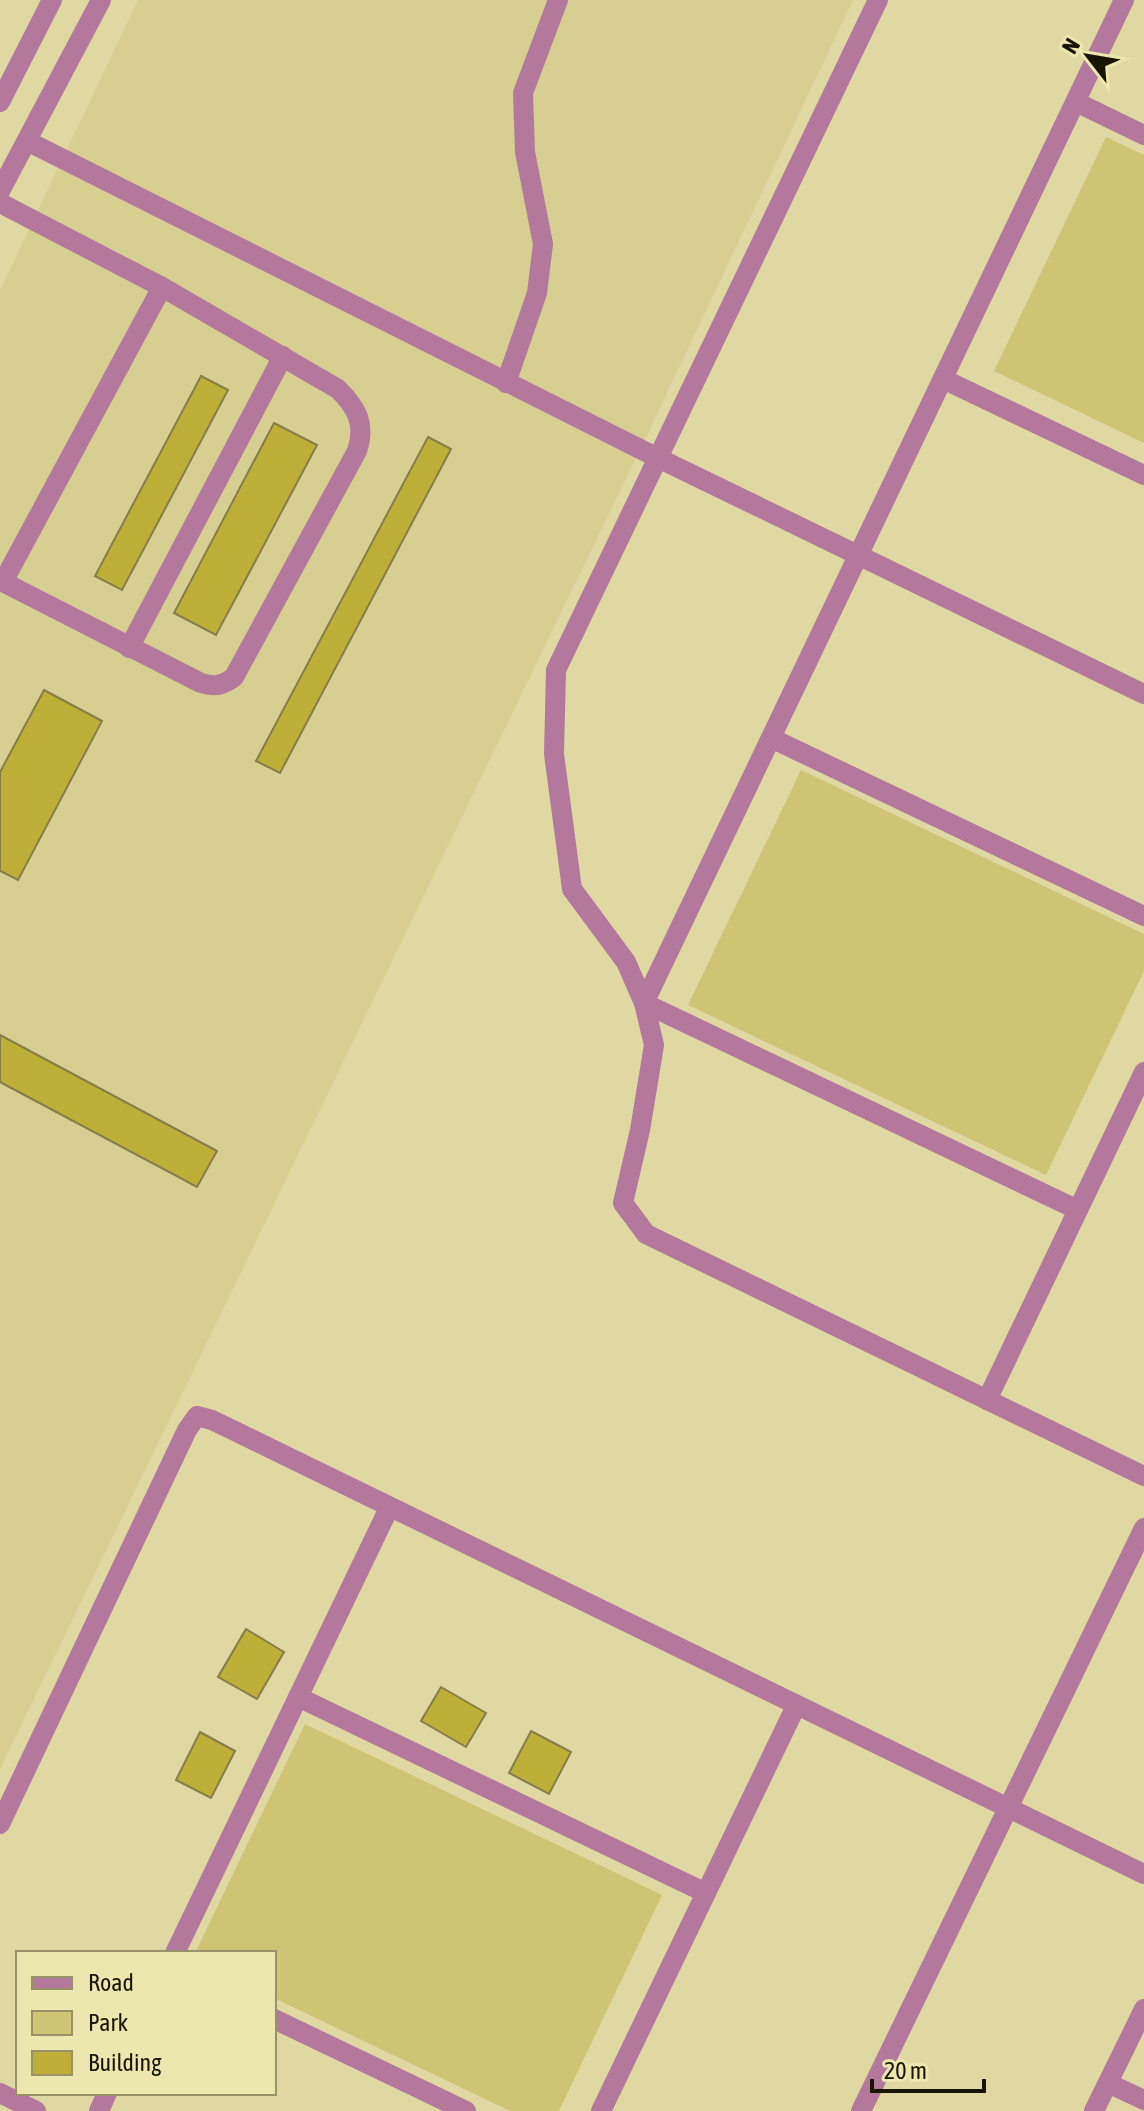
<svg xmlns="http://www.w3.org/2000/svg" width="1144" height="2111" font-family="'Asap Condensed',sans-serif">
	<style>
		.built { fill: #d6cf91 }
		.green { fill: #cec474 }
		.building { fill: #beaf39; stroke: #857e4b; stroke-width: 2 }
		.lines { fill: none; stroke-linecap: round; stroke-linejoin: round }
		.lane { stroke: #b3789c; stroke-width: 20 }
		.street { stroke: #b3789c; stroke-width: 20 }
	</style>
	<rect width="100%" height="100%" fill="#dfd8a2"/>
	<!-- built -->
	<polygon class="built" points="138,0 853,0 640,450 0,1769 0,290"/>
	<!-- green -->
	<g class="green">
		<polygon points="1106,137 1144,155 1144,443 994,371"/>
		<polygon points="801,770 1144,934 1144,971 1046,1175 688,1005"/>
		<polygon points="305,1724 662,1895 559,2111 510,2111 274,1998 274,1953 195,1953"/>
	</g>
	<!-- building -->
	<g class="building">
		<polygon points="201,376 228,390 122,590 95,576"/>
		<polygon points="274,423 317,445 216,635 174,613"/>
		<polygon points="428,437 451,449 280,773 256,761"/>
		<polygon points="44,690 102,721 18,880 0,871 0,772"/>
		<polygon points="0,1035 217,1151 197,1187 0,1082"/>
		<polygon points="246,1629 284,1652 257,1699 218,1677"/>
		<polygon points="441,1687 486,1713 466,1747 421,1721"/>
		<polygon points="531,1731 571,1752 549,1794 509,1773"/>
		<polygon points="200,1732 235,1751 211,1798 176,1780"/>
	</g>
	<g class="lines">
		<!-- lane -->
		<g class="lane">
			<polyline points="27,141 658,458"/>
			<polyline points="0,203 162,287 3,582 0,581"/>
			<polyline points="506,383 537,293 543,244 525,152 523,93 558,0"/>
			<path d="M 3,582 L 201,683 C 214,687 222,686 234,677 L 357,451 C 366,424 357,408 338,389 L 162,287"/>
			<polyline points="129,648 283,356"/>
		</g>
		<!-- street -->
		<g class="street">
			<polyline points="878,0 556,670 554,754 572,889 626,962 644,1003 654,1045 640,1130 623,1203 646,1234 1144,1476"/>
			<polyline points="0,102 52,0"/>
			<polyline points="1076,102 1144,135"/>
			<polyline points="0,191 101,0"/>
			<polyline points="943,379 1144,475"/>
			<polyline points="658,458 1144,694"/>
			<polyline points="771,738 1144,916"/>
			<polyline points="1078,1210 644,1003 1124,0"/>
			<polyline points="987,1400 1144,1072"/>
			<polyline points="298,1697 706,1893"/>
			<polyline points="0,1824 187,1430 197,1416 212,1420 1144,1874"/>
			<polyline points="175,1953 389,1508"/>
			<polyline points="274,2019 466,2111"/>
			<polyline points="1108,2083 1144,2100"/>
			<polyline points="0,2093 36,2111"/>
			<polyline points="99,2111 107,2093"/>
			<polyline points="601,2111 796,1706"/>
			<polyline points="861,2111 1144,1528"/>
			<polyline points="1094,2111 1144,2009"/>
		</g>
	</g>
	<!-- legend -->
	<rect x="16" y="1951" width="260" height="144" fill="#ece6af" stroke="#97926a" stroke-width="2"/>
	<rect x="32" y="1977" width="40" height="12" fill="#b3789c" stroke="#97926a" stroke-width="2"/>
	<text x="88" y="1991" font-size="24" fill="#171402">Road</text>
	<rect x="32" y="2011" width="40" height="24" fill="#cec474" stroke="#97926a" stroke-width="2"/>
	<text x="88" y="2031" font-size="24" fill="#171402">Park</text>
	<rect x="32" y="2051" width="40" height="24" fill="#beaf39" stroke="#97926a" stroke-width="2"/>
	<text x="88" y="2071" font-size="24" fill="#171402">Building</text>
	<!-- north arrow -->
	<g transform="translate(1088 56) rotate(301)" stroke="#ece6af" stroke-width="6" paint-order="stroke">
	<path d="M0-6L14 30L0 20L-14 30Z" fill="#171402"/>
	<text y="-12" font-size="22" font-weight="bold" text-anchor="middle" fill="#171402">N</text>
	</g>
	<!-- scale -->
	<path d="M872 2079v12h112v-12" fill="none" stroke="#171402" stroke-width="4"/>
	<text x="884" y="2079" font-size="24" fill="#171402" stroke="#ece6af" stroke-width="6" paint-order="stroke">20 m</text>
</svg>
